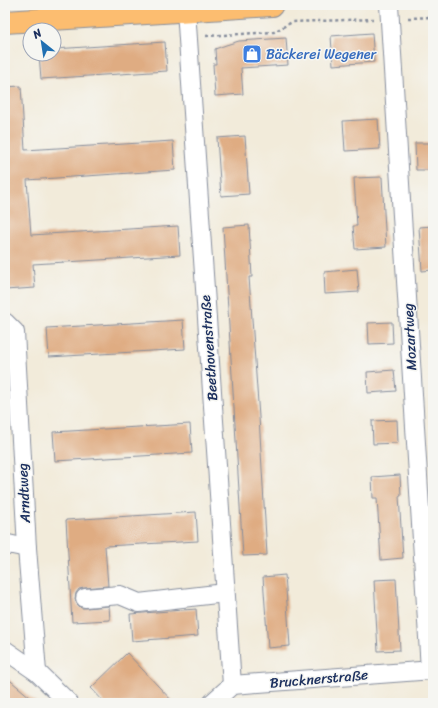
<svg xmlns="http://www.w3.org/2000/svg" width="438" height="708" font-family="Sriracha,sans-serif">
	<style>
		.building { fill: #dfac82 }
		.lines { fill: none; stroke-linecap: round; stroke-linejoin: round }
		.minor-casing { stroke: #868d9c; stroke-width: 20 }
		.major-casing { stroke: #868d9c; stroke-width: 24 }
		.path { stroke: #868d9c; stroke-width: 2.5; stroke-dasharray: 3 3; stroke-linecap: butt }
		.minor { stroke: #fff; stroke-width: 18 }
		.major { stroke: #fcbd6f; stroke-width: 22 }
		.labels { text-anchor: middle; dominant-baseline: central; stroke-width: 3; stroke-linejoin: round; paint-order: stroke }
		.shop-label { font-size: 14px; fill: #366cbe; stroke: #f6f6f2; text-anchor: start }
		.street-label { font-size: 14px; fill: #1b2f5e; stroke: #f6f6f2 }
	</style>
	<rect width="100%" height="100%" fill="#f6f6f2"/>
	<filter id="ink" filterUnits="userSpaceOnUse"><feTurbulence type="fractalNoise" baseFrequency=".025" numOctaves="2"/><feDisplacementMap in="SourceGraphic" scale="8" xChannelSelector="R" yChannelSelector="G"/><feConvolveMatrix kernelMatrix="1 2 1 2 8 2 1 2 1" color-interpolation-filters="sRGB"/></filter>
	<filter id="wash" filterUnits="userSpaceOnUse"><feTurbulence type="fractalNoise" baseFrequency=".012" numOctaves="4" result="noise"/><feDisplacementMap in="SourceGraphic" scale="16" xChannelSelector="R" yChannelSelector="G"/><feGaussianBlur stdDeviation="0.9" result="paint"/><feColorMatrix in="noise" values="0 0 0 0 0 0 0 0 0 0 0 0 0 0 0 0 0 1.4 0 .05"/><feComposite in="paint" operator="in"/></filter>
	<g filter="url(#wash)">
		<rect width="100%" height="100%" fill="#f2ebda"/>
		<g id="blocks">
			<!-- building -->
			<g class="building">
				<polygon points="372,33 374,62 333,65 331,36"/>
				<polygon points="286,38 288,65 241,68 243,94 215,96 213,64 216,64 215,49 226,45 239,41"/>
				<polygon points="165,42 167,71 41,79 39,54 54,54 54,49"/>
				<polygon points="21,86 25,150 173,141 175,170 27,180 31,235 178,226 180,255 33,264 35,288 5,290 5,87"/>
				<polygon points="378,119 380,149 345,151 343,121"/>
				<polygon points="245,136 249,194 221,196 217,138"/>
				<polygon points="415,143 433,143 433,170 416,170"/>
				<polygon points="382,177 386,247 355,249 353,226 357,226 354,178"/>
				<polygon points="249,225 252,277 249,277 259,417 267,555 243,556 223,227"/>
				<polygon points="433,226 433,270 422,271 419,227"/>
				<polygon points="357,269 359,292 325,294 324,272"/>
				<polygon points="183,320 185,349 49,357 47,328"/>
				<polygon points="392,322 393,343 369,344 368,323"/>
				<polygon points="394,370 396,391 368,393 367,372"/>
				<polygon points="397,420 398,443 373,444 372,421"/>
				<polygon points="190,424 192,453 55,461 53,432"/>
				<polygon points="400,475 401,496 399,496 403,558 381,560 377,498 373,498 372,477"/>
				<polygon points="196,512 198,541 105,546 108,586 84,588 79,589 76,593 75,599 77,604 81,608 86,608 109,606 110,620 72,622 66,520"/>
				<polygon points="285,575 290,646 268,648 263,577"/>
				<polygon points="396,579 400,650 378,651 374,580"/>
				<polygon points="196,609 198,636 132,641 130,614"/>
				<polygon points="127,653 174,703 105,703 91,688"/>
				<polygon points="5,676 37,703 5,703"/>
			</g>
		</g>
	</g>
	<g filter="url(#ink)">
		<use href="#blocks" fill-opacity="0" stroke="#868d9c" stroke-width="1"/>
		<g class="lines">
			<defs>
				<g id="minor">
					<polyline points="389,5 430,670"/>
					<polyline points="186,10 232,685"/>
					<polyline points="5,322 15,332 27,548 37,672"/>
					<polyline points="5,547 8,544 27,548"/>
					<polyline points="85,598 120,595 139,603 225,593"/>
					<polyline points="5,650 37,672 69,703"/>
					<polyline points="212,703 232,685 433,670"/>
				</g>
				<polyline id="major" points="5,22 272,5"/>
			</defs>
			<!-- minor casing -->
			<use href="#minor" class="minor-casing"/>
			<!-- major casing -->
			<use href="#major" class="major-casing"/>
			<!-- path -->
			<g class="path">
				<polyline points="408,18 433,17"/>
				<polyline points="206,36 274,32 292,22 373,19"/>
			</g>
			<!-- minor -->
			<use href="#minor" class="minor"/>
			<!-- major -->
			<use href="#major" class="major"/>
		</g>
	</g>
	<!-- icons -->
	<defs>
		<symbol id="shop-square" viewBox="-11 -11 22 22"><rect x="-9" y="-9" width="18" height="18" rx="4" fill="#3f7fe0" stroke="#f6f6f2"/><path d="M-5-2.5h2.3a2.7 3.5 0 0 1 5.4 0H5L5.5 6h-11ZM-1.5-2.5h3a1.5 2.3 0 0 0-3 0Z" fill="#fff"/></symbol>
	</defs>
	<g fill-rule="evenodd">
		<use href="#shop-square" x="241" y="43" width="22" height="22"/>
	</g>
	<g class="labels">
		<!-- shop labels -->
		<g class="shop-label">
			<text x="266" y="54">Bäckerei Wegener</text>
		</g>
		<!-- street labels -->
		<g class="street-label">
			<text transform="translate(410 337) rotate(-93)">Mozartweg</text>
			<text transform="translate(209 348) rotate(-94)">Beethovenstraße</text>
			<text transform="translate(24 493) rotate(-93)">Arndtweg</text>
			<text transform="translate(319 679) rotate(-5)">Brucknerstraße</text>
		</g>
	</g>
	<!-- margin -->
	<rect width="438" height="708" fill="none" stroke="#f6f6f2" stroke-width="20"/>
	<!-- north arrow -->
	<g transform="translate(42 42) rotate(330)"><circle r="19" fill="#f6f6f2" stroke="#9ea6b7"/>
	<path d="M0-3L7 15L0 10L-7 15Z" fill="#1f6fb2"/>
	<text y="-6" font-size="11" font-weight="bold" text-anchor="middle" fill="#1b2f5e">N</text>
	</g>
</svg>
